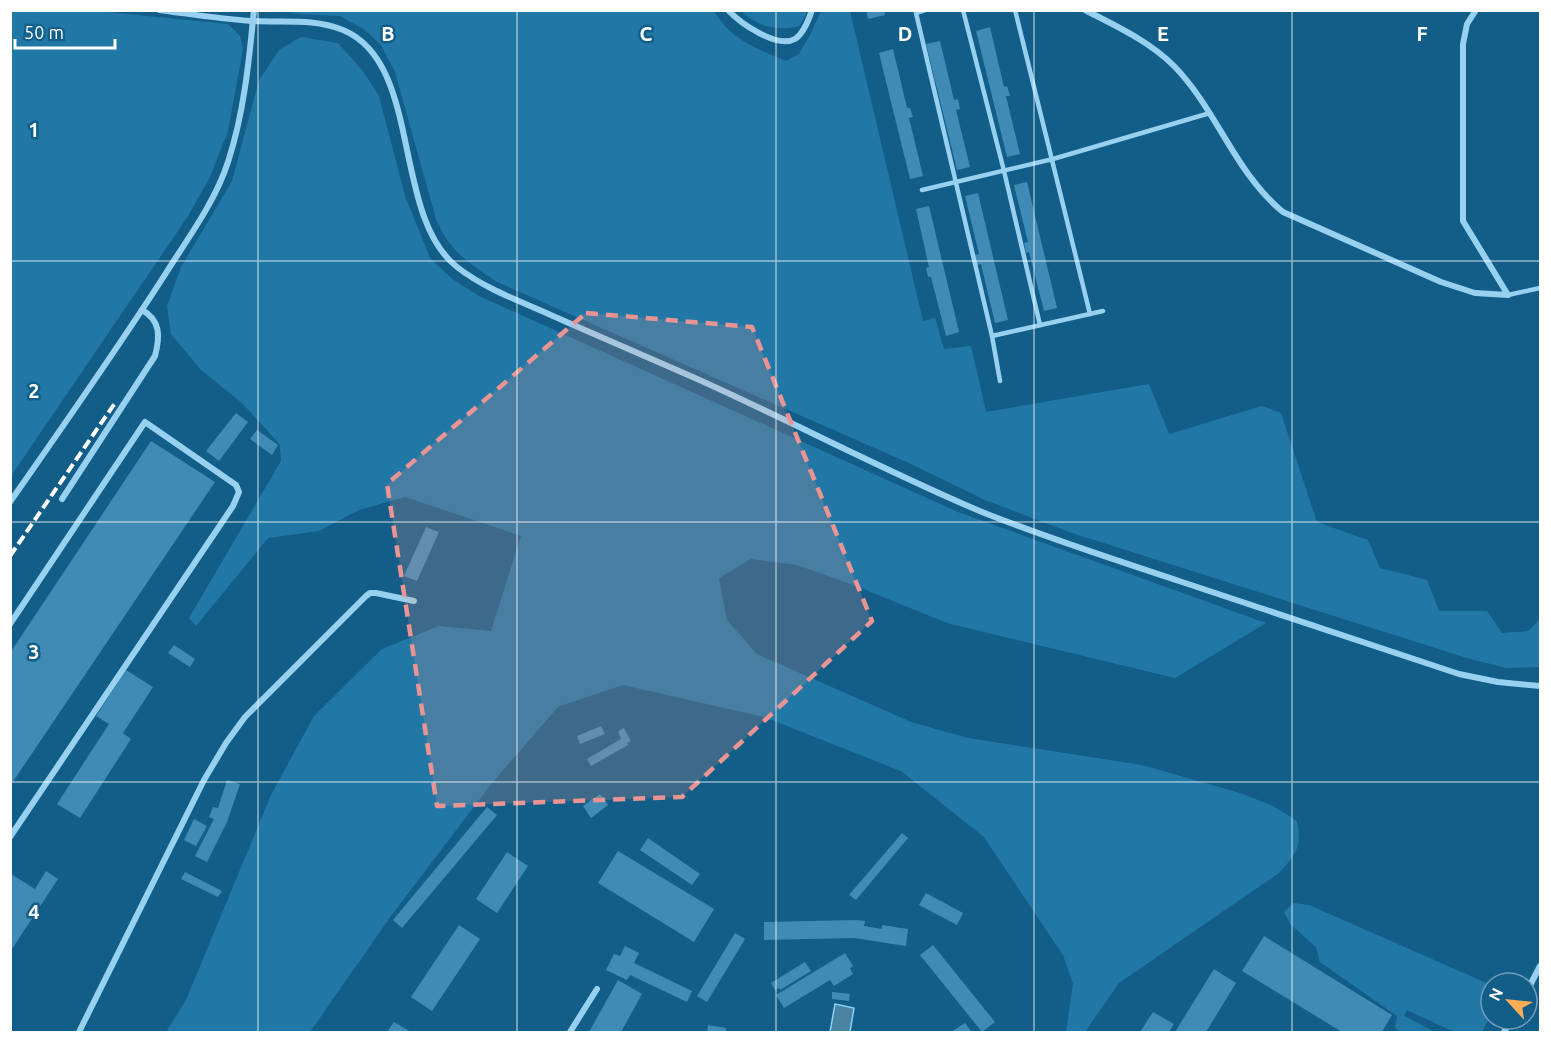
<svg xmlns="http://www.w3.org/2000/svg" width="1551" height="1043" font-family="Ubuntu,sans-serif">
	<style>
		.green { fill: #2178a7 }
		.water { fill: #4b83a2; stroke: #89d0f4; stroke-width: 1.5 }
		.building { fill: #3f8bb5 }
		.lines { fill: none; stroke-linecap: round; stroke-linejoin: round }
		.lane { stroke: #98d1f0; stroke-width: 4.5 }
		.street { stroke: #98d1f0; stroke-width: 6 }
		.rail { stroke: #fff; stroke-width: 4; stroke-dasharray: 10 4.5; stroke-linecap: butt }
		.marked { fill: #ea9494; fill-opacity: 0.2; stroke: #ea9494; stroke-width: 4.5; stroke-dasharray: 12 8; stroke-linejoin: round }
		.grid { fill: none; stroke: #fff; stroke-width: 1.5; stroke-opacity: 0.55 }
		.grid-label { font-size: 20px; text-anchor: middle; font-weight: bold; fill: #fff; stroke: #125e89; stroke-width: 5; stroke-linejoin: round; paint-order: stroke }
	</style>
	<rect width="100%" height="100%" fill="#125e89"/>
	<!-- green -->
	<g class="green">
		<polygon points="11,10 97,11 228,24 240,36 243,49 228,131 210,177 188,216 11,476"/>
		<path d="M 283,11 L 714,11 C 730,39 757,49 786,61 L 799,54 L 811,33 L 821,11 L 850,11 L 923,321 L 935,318 L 944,349 L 971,346 L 986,412 L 1149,384 L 1169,434 L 1262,406 L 1281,413 L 1317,522 L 1368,540 L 1380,568 L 1427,580 L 1439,611 L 1487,611 L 1502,633 L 1528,631 L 1540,619 L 1540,667 L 1506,668 L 1467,658 L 1072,533 L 985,500 L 911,464 L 497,282 C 469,263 450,252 436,219 L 395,72 L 381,45 L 365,30 L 340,16 L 299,14 Z"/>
		<path d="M 741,11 L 808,11 L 799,26 C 777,32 757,26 741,11 Z"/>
		<path d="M 301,37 L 338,43 L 362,70 L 379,96 L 405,196 L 430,258 L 451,278 L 479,296 L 958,512 L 1266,623 L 1175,678 L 947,623 L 856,586 L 797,565 L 751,559 L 719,578 L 727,620 L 757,654 L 911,722 L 968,738 L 1142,765 L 1240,793 L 1273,806 L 1297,821 C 1302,848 1296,854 1279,873 L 1119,983 L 1091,1023 L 1086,1032 L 1066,1032 L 1073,984 L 1063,955 L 984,837 L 901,771 L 764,717 L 623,685 L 558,707 L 492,783 L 391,916 L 310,1032 L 166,1032 L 186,1000 L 271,795 L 314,716 L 382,649 L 439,626 L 491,631 L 521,536 L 405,497 L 359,510 L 319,531 L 268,538 L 196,626 L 189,618 L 281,461 L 280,445 L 267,430 L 242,403 L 201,370 L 171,334 L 167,306 L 181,267 L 232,181 L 259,80 L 279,50 Z"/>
		<polygon points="1293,903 1309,905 1491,985 1491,1014 1482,1032 1454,1032 1407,1010 1404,1016 1435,1032 1400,1032 1395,1028 1397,1016 1320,962 1316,947 1290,924 1284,912"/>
	</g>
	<!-- water -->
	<polygon class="water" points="835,1004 854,1008 850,1032 830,1032"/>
	<!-- building -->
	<g class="building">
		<polygon points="866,10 884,10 885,15 868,19"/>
		<polygon points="990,27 1004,87 1007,86 1010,96 1006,96 1020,154 1007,157 976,31"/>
		<polygon points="940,41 954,100 958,99 960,109 956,110 970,167 957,170 926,44"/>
		<polygon points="893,49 907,108 910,108 913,117 909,118 923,176 910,179 879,53"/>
		<polygon points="1027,182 1057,308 1044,311 1029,252 1026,253 1024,243 1028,242 1014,185"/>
		<polygon points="978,193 1008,320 995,323 981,264 977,265 975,255 979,254 965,196"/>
		<polygon points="929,206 959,332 946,336 931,277 928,277 926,268 929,267 916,209"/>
		<polygon points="236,413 248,422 219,461 206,451"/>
		<polygon points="257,430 278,445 272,455 250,439"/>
		<polygon points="151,441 215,482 10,786 10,653"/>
		<polygon points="426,527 439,532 417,581 404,576"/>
		<polygon points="174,645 195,659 190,667 168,653"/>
		<polygon points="126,670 153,687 123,733 131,739 80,818 57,804 109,724 96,716"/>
		<polygon points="601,726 605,734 580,744 577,736"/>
		<polygon points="624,728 631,741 627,743 628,745 591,766 587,759 621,739 618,731"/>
		<polygon points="227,780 240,784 227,822 207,862 195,856 214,819 209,817 213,807 218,808"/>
		<polygon points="600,794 608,805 591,818 583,806"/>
		<polygon points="487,807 497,815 402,928 393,920"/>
		<polygon points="194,819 207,826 196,846 184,840"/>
		<polygon points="902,833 908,838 856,900 849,895"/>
		<polygon points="648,838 700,874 692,885 640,850"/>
		<polygon points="618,851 714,909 694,942 598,883"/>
		<polygon points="507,852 528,866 497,913 476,899"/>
		<polygon points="46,871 58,879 10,952 10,875 11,874 35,889"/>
		<polygon points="185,872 222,891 218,897 181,879"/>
		<polygon points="926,893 963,913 957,925 919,905"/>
		<polygon points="857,920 865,921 864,926 882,929 882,925 908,929 906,946 854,938 764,940 764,922"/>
		<polygon points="459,925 480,939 432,1011 411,997"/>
		<polygon points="735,933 745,939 707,1002 697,996"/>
		<polygon points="1264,936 1392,1015 1382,1032 1342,1032 1242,971"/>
		<polygon points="933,945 995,1022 982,1032 920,955"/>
		<polygon points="625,946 639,953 634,963 692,991 687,1002 630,975 627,980 606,970 614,954 620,956"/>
		<polygon points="845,953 853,966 850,968 853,974 834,986 830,980 784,1008 776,995"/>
		<polygon points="805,962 811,971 780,990 779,988 775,990 771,983"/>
		<polygon points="1214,969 1236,983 1206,1032 1175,1032"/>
		<polygon points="618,980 642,994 621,1032 589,1032"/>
		<polygon points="832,992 850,994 849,1001 832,999"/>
		<polygon points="1153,1012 1174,1024 1169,1032 1140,1032"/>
		<polygon points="394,1022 411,1032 387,1032"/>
		<polygon points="965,1023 971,1031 969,1032 951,1032"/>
		<polygon points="708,1025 726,1028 726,1032 707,1032"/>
	</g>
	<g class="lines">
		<!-- lane -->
		<g class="lane">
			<polyline points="925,10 916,13 992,336 1000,381"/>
			<polyline points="963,10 1004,171 1040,325"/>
			<polyline points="1015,10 1090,314"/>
			<polyline points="922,190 1053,159 1210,113"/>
			<polyline points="1508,295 1540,288"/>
			<polyline points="992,336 1103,311"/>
		</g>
		<!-- street -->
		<g class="street">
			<path d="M 159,10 C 190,14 221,19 252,21 C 283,23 313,18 343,30 C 423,63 391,215 457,267 C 485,289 520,301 553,316 C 600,337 647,357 695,378 C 791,421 885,471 982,512 C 1047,538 1113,559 1179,581 C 1272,612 1365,643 1459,674 L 1498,682 L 1540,686"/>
			<path d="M 728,10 C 740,23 777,49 795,39 C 803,34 809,19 812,10"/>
			<path d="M 1085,10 C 1116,26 1149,41 1174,66 C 1217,110 1235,173 1283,212 L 1441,282 L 1475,293 L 1508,295 L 1463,221 L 1463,44 L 1467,24 L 1476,10"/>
			<path d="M 62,499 L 155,356 C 160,337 161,320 142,310"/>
			<path d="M 10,502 C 63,426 116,351 166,273 C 188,238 215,202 228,162 C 244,113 249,61 254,10"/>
			<polyline points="10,624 145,422 236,485 239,492 233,506 10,837"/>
			<polyline points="1527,991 1540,966"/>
			<polyline points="79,1032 204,780 226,743 245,717 366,596 370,593 376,593 414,601"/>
			<polyline points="570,1032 597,989"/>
			<polyline points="1504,1032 1512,1019"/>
		</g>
		<!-- rail -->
		<polyline class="rail" points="10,556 115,403"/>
	</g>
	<!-- marked area -->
	<path class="marked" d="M 586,313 L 752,327 L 872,621 L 682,797 L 437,806 L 387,484 Z"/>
	<!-- grid -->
	<path class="grid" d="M 258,10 L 258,1032M 517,10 L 517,1032M 776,10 L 776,1032M 1034,10 L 1034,1032M 1292,10 L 1292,1032M 10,261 L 1540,261M 10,522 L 1540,522M 10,782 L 1540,782"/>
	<g class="grid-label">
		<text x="388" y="41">B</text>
		<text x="646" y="41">C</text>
		<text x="905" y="41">D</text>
		<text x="1163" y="41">E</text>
		<text x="1422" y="41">F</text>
		<text x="34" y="137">1</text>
		<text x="34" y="398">2</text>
		<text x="34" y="659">3</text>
		<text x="34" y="919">4</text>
	</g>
	<!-- border -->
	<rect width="1551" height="1043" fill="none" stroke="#ffffff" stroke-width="24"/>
	<!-- north arrow -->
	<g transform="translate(1509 1001) rotate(297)"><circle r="28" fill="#125e89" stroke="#719eb8" stroke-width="1.5"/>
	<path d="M0-4.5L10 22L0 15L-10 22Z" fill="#ffae57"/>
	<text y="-9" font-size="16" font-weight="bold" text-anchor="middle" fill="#ffffff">N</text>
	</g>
	<!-- scale -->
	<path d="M15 39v9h100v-9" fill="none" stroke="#ffffff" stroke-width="3"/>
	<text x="24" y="39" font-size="18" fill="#ffffff" stroke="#125e89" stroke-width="4.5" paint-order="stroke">50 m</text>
</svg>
